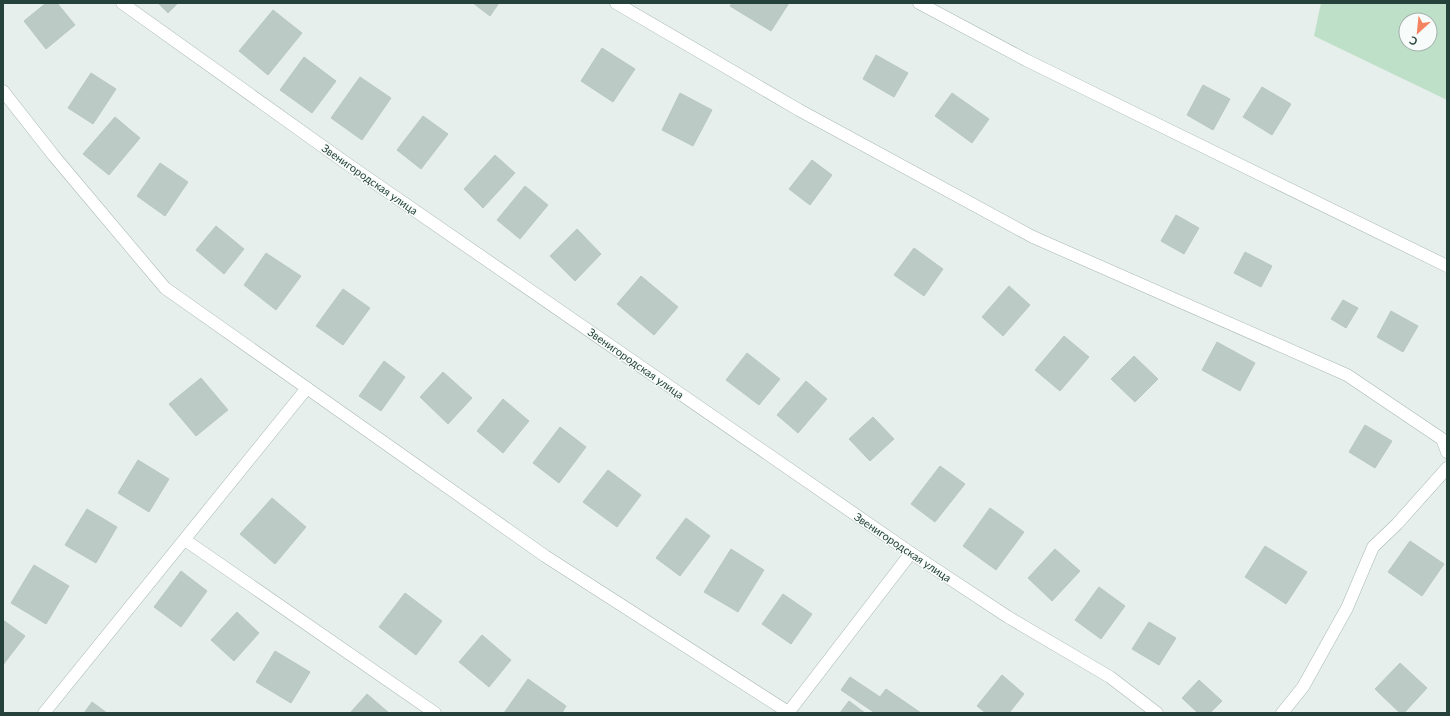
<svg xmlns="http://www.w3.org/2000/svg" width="1450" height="716" font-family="Lato,sans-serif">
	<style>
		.green { fill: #bfe0c8; fill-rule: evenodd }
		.building { fill: #bbcac4; stroke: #b8c9c2 }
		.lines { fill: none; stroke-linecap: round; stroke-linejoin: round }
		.minor-casing { stroke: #a8b8b2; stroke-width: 13 }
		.minor { stroke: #fff; stroke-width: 12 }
		.labels { text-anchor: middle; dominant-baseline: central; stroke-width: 3; stroke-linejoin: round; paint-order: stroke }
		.street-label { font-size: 11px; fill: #24423a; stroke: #f7fbf9 }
	</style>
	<rect width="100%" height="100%" fill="#e6efeb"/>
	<!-- green -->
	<path class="green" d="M 1321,3 L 1447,4 L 1447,100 L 1314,36 ZM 1406,20 L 1430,20 L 1430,44 L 1406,44 Z"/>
	<!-- building -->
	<g class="building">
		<polygon points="46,3 57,3 75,25 46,49 24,21"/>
		<polygon points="158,3 178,3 168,13"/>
		<polygon points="473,3 499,3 490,16"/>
		<polygon points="732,3 789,3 771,31 730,6"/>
		<polygon points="273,10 302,33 268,75 239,51"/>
		<polygon points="602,48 635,69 613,102 581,81"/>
		<polygon points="876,55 908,73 894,97 863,79"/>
		<polygon points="304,57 336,81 312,113 280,90"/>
		<polygon points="91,73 116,89 93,124 68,108"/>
		<polygon points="360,77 391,98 362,140 331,118"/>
		<polygon points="1203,85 1230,99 1213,130 1187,115"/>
		<polygon points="1262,87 1291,104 1272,135 1243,117"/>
		<polygon points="680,93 712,110 693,146 662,130"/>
		<polygon points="952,93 989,119 972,143 935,116"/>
		<polygon points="423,116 448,134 421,169 397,150"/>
		<polygon points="115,117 140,138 109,175 83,154"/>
		<polygon points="495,155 515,173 483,208 464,189"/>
		<polygon points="812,160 832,175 810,205 789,189"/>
		<polygon points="160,163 188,182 165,216 137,196"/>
		<polygon points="525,186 548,205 520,239 497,220"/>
		<polygon points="1176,215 1199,228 1184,254 1161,241"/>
		<polygon points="216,226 244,249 224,274 196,250"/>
		<polygon points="577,229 601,254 575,281 550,256"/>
		<polygon points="914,248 943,269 924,296 894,275"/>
		<polygon points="1245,252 1272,266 1261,287 1234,273"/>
		<polygon points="266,253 301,276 276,310 244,285"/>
		<polygon points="641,276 678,307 654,335 617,304"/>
		<polygon points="1009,286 1030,305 1003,336 982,317"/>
		<polygon points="343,289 370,308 343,345 316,326"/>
		<polygon points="1343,300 1358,308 1346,328 1331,319"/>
		<polygon points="1391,311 1418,326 1403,352 1377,337"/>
		<polygon points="1064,336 1089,357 1060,391 1035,370"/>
		<polygon points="1217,342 1255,363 1240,391 1202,370"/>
		<polygon points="747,353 780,379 759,405 726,380"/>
		<polygon points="1134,356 1158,379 1135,402 1111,379"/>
		<polygon points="384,361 405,377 381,411 359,396"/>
		<polygon points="443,372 472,398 448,424 420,397"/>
		<polygon points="201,378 228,410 196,436 169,404"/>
		<polygon points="806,381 827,399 798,433 777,415"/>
		<polygon points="503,399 529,421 503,453 477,431"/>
		<polygon points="873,417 894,439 870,461 849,439"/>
		<polygon points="1365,425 1392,441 1375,468 1349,452"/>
		<polygon points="560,427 586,447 559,483 533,463"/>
		<polygon points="138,460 169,479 149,512 118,493"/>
		<polygon points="940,466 965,484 935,522 911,504"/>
		<polygon points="608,470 641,495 617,527 583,502"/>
		<polygon points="272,498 306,527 275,564 240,534"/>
		<polygon points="990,508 1024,532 996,570 963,546"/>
		<polygon points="87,509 117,527 96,563 65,545"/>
		<polygon points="686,518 710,536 680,576 656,558"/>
		<polygon points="1410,541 1444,564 1422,596 1388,572"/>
		<polygon points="1265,546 1307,572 1286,604 1245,577"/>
		<polygon points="731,549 764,570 738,612 704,592"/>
		<polygon points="1055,549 1080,571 1052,601 1028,578"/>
		<polygon points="34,565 69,586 46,624 11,603"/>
		<polygon points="181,571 207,591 181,627 154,607"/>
		<polygon points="1099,587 1125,606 1101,639 1075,620"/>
		<polygon points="405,593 442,621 416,655 379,627"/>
		<polygon points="783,594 812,614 791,644 762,624"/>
		<polygon points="237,612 259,633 234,661 211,640"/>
		<polygon points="3,620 25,636 3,665"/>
		<polygon points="1149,622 1176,638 1159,665 1132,649"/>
		<polygon points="482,635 511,660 489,687 459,662"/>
		<polygon points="275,651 310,672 291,703 256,682"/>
		<polygon points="1400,663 1427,688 1404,713 1400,713 1375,689"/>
		<polygon points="1002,675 1024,694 1009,713 986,713 977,706"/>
		<polygon points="850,677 880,697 886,689 921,713 875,713 841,690"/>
		<polygon points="528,679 566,706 562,713 504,713"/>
		<polygon points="1199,680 1222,701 1210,713 1198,713 1182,698"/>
		<polygon points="367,694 389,713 350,713"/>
		<polygon points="849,701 865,713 840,713"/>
		<polygon points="92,702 107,713 84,713"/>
	</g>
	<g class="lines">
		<defs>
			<g id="minor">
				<polyline points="122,3 346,163 911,553 1008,617 1110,677 1157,713"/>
				<polyline points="616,3 799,110 1033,237 1347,375 1442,439 1447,452"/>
				<polyline points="919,3 1026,60 1447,266"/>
				<polyline points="3,91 54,156 165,288 545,556 788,712"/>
				<polyline points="185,540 435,713"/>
				<polyline points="44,713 307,388"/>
				<polyline points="788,713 911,553"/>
				<polyline points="1282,713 1303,687 1347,608 1373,547 1397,524 1447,468"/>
			</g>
		</defs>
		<!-- minor casing -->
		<use href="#minor" class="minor-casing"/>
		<!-- minor -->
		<use href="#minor" class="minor"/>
	</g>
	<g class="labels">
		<!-- street labels -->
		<g class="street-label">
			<text transform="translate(370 179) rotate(35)">Звенигородская улица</text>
			<text transform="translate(636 363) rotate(35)">Звенигородская улица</text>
			<text transform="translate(903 547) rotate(34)">Звенигородская улица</text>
		</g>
	</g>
	<!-- border -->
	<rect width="1450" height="716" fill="none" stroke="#24423a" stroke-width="8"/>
	<!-- north arrow -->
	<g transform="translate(1418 32) rotate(207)"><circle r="19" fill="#f7fbf9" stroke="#a3b1ad"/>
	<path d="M0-3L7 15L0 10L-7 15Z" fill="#f4845f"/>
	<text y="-6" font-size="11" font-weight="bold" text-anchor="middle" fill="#24423a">С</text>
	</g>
</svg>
